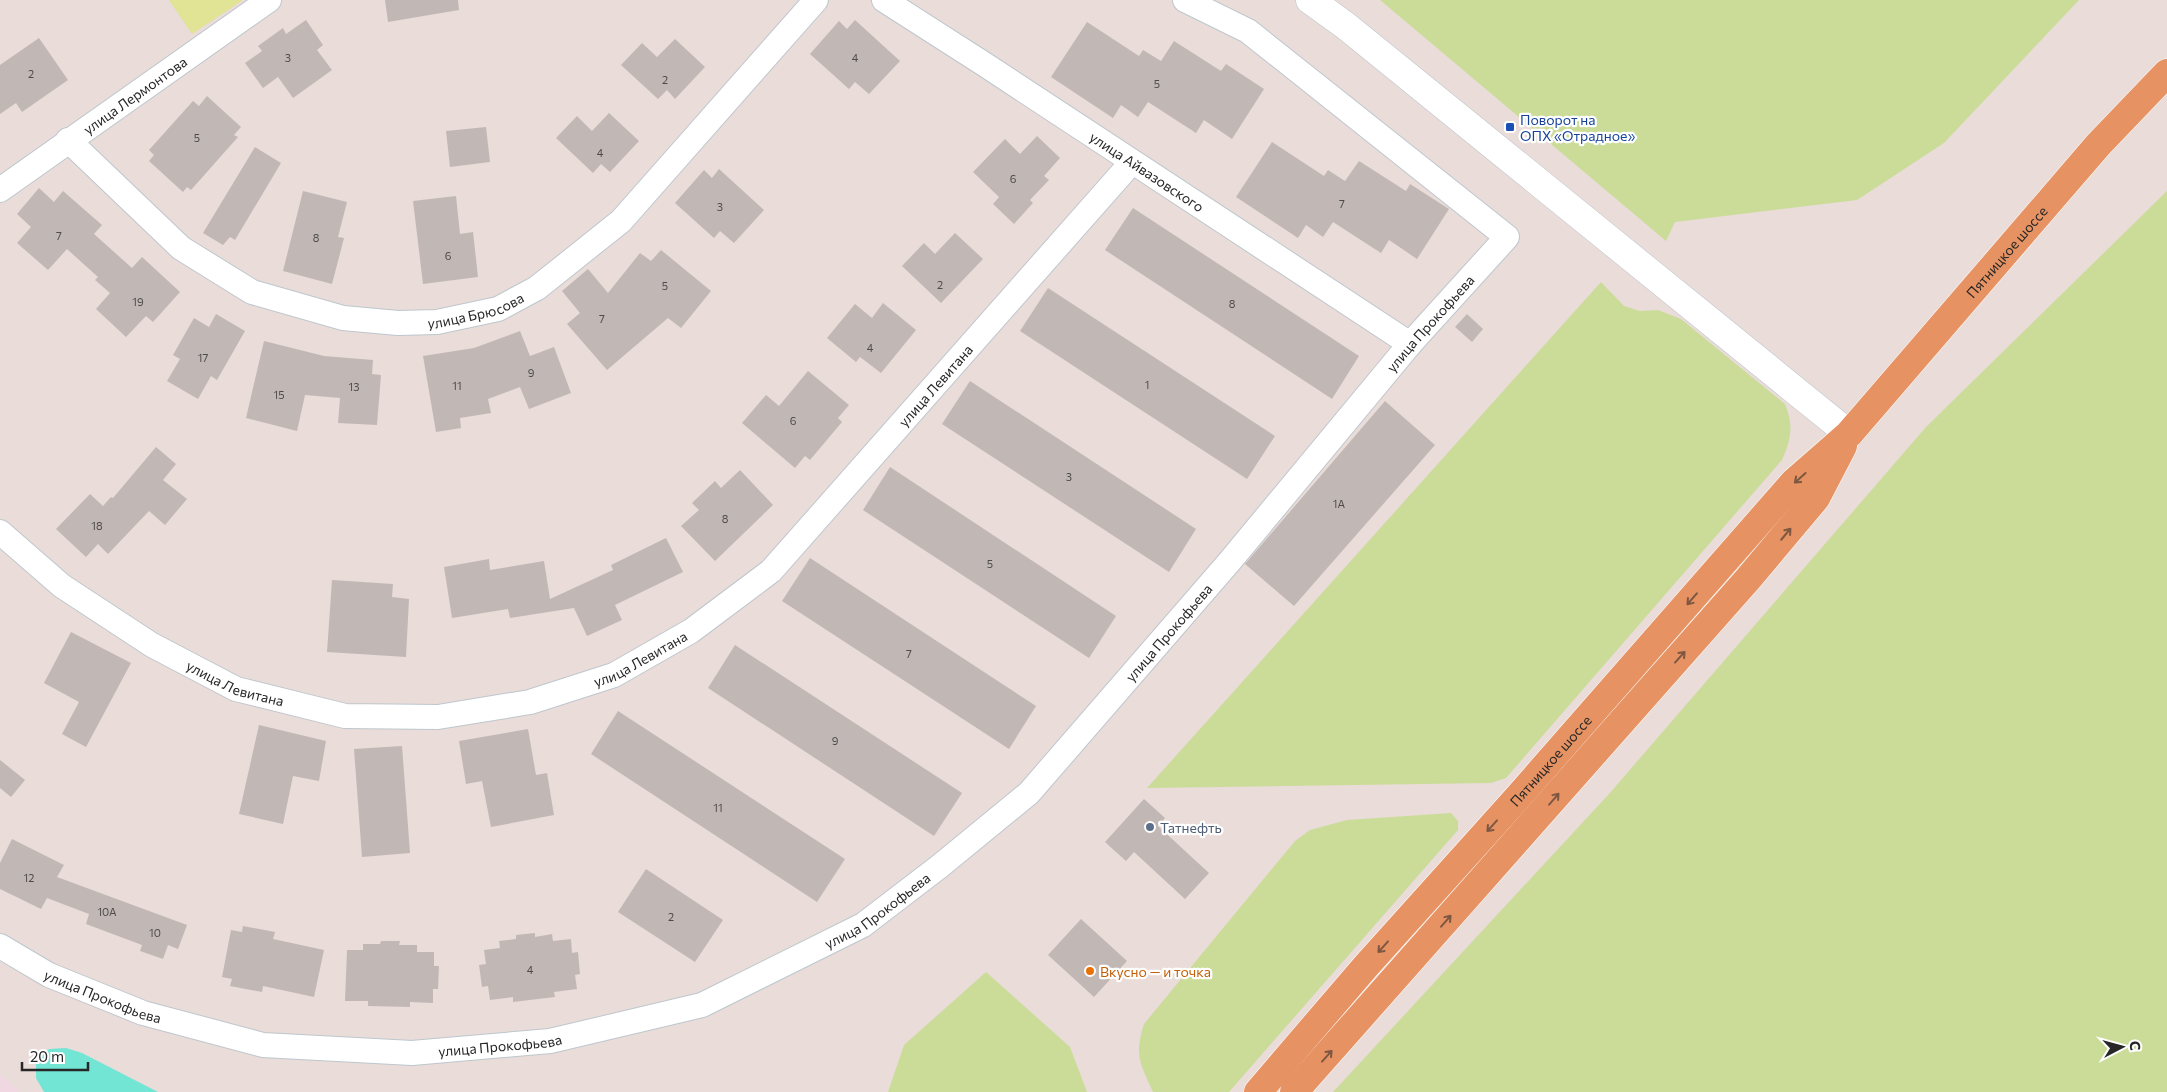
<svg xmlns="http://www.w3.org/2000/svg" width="2167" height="1092" font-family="Commissioner,sans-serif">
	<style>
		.medical { fill: #f0d7e2 }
		.green { fill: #cbdc99 }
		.pitch { fill: #e1e395 }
		.water { fill: #72e5d5 }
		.building { fill: #c1b8b5 }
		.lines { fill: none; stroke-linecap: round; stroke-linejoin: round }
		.street-casing { stroke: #bec7cd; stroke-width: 26 }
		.secondary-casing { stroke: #bec7cd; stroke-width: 29 }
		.primary-casing { stroke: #fff; stroke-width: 29 }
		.street { stroke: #fff; stroke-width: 24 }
		.secondary { stroke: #fff; stroke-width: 28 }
		.primary { stroke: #e69262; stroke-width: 28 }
		.oneway { stroke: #7d5742 }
		.transit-dot { fill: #1a4fb4; stroke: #fff; stroke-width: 2 }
		.service-dot { fill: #5c6f8a; stroke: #fff; stroke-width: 2 }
		.food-dot { fill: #e8710a; stroke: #fff; stroke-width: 2 }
		.labels { text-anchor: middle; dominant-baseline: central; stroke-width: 4.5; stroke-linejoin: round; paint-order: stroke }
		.number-label { font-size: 11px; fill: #4e4b4a }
		.street-label { font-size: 14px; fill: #272727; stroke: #fff }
		.transit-label { font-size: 14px; fill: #164399; stroke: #fff; text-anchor: start }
		.service-label { font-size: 14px; fill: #4e5e75; stroke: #fff; text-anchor: start }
		.food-label { font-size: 14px; fill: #c56008; stroke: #fff; text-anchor: start }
	</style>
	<rect width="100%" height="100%" fill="#e9dcd9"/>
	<!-- medical -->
	<polygon class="medical" points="0,1075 19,1092 0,1092"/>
	<!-- green -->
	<g class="green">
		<polygon points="1380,0 2079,0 1944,143 1857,200 1675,222 1666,241"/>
		<polygon points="2167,191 2167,1092 1333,1092 1609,794 1926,427"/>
		<path d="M 1601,282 L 1624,306 L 1640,311 L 1658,310 L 1681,319 L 1785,404 C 1794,426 1791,439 1782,460 L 1506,778 L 1491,783 L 1147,788 Z"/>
		<path d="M 1451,813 L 1458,821 L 1458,830 L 1229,1092 L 1153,1092 C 1140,1063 1134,1056 1144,1024 L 1295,841 L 1310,830 L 1347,820 Z"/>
		<polygon points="986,972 1070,1047 1087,1092 888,1092 904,1045"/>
	</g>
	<!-- pitch -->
	<polygon class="pitch" points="169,0 243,0 192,34"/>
	<!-- water -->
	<polygon class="water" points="66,1048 82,1053 158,1092 44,1092 36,1078 36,1061 49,1049"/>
	<!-- building -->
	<g class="building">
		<polygon points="385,0 458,0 459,10 388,22"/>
		<polygon points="306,20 323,45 317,50 332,70 293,98 278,77 263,88 245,63 262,51 258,46 283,28 286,34"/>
		<polygon points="855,20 900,61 869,94 855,82 849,89 810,54 839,21 847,29"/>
		<polygon points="1087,22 1139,56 1143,50 1161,61 1174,41 1221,71 1226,64 1264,89 1232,139 1204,120 1196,133 1148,102 1138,117 1121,105 1113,118 1051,77"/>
		<polygon points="39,38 68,80 22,112 16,103 0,114 0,65"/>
		<polygon points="675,39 705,67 675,99 667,90 658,99 621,65 642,43 657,57"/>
		<polygon points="207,96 241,127 234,135 238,137 191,190 187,187 183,192 149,161 154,155 149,150 193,101 199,106"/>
		<polygon points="609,113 639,141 610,172 601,164 593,173 556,138 577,116 592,131"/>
		<polygon points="486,127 490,162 450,167 446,131"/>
		<polygon points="1037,136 1060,158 1044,176 1049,180 1030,200 1033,203 1014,224 993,204 999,197 973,172 1005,139 1020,154"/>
		<polygon points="1272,142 1324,176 1328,170 1345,181 1359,161 1406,191 1410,184 1449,209 1417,259 1389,240 1381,253 1333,222 1323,237 1306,225 1298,238 1236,197"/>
		<polygon points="255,147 281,163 235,240 230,237 223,245 203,233"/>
		<polygon points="719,169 764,210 734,243 720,231 714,238 675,203 704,170 712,178"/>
		<polygon points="39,188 54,202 63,191 102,225 94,234 132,268 142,257 180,292 153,322 146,316 126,337 96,309 110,293 95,280 98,277 67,249 48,270 17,243 31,227 17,214"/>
		<polygon points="303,191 347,202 338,237 344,238 332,284 283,271"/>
		<polygon points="456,196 460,234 473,232 478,277 423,284 413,201"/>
		<polygon points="1133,208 1359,356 1332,399 1105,250"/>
		<polygon points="955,233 983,259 941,303 902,266 924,243 935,254"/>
		<polygon points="661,250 711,291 681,328 668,318 607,370 567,324 580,313 562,291 588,269 608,293 640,253 651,261"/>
		<polygon points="1048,288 1275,436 1247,479 1020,331"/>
		<polygon points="883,303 916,330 881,373 860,357 856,362 827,338 855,304 872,318"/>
		<polygon points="216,314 245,331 217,380 211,376 198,399 167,381 180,359 173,355 194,318 209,327"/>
		<polygon points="1467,314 1483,329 1472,342 1455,327"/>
		<polygon points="520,331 530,356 554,347 571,393 529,409 520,387 488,399 491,413 460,418 461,428 436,432 423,356 474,348"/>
		<polygon points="264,341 324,356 373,360 372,374 381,375 377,425 338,423 340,398 305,395 297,431 246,418"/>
		<polygon points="808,371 849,405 838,418 842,422 810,460 805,456 795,468 742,423 766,395 779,406"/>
		<polygon points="970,381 1196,529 1169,572 942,424"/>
		<polygon points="1385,401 1435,445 1294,606 1245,564"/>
		<polygon points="156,447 176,464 163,480 187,499 165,525 149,511 108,554 98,544 86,557 56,529 90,494 103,506 111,497 113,498"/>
		<polygon points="890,467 1116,616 1089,658 863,510"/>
		<polygon points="740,470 773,505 715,561 681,526 699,510 692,503 715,481 721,488"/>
		<polygon points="666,538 683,572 615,605 622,620 587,636 574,608 510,618 508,609 452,618 444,567 489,559 490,570 544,561 550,599 613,570 611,565"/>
		<polygon points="810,558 1036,706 1009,749 782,601"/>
		<polygon points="332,580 393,584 392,597 409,599 406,657 327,652"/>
		<polygon points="71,632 131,663 86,747 62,734 79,702 44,683"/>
		<polygon points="735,645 962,793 934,836 708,688"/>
		<polygon points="618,711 845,859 817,902 591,754"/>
		<polygon points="259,725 326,741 319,781 293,776 283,824 239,814"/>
		<polygon points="528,729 536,775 547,773 554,815 491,827 482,781 466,784 459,741"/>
		<polygon points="402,746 410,853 362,857 354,749"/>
		<polygon points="0,760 25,780 11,797 0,788"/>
		<polygon points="1144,799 1165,818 1158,826 1209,873 1185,899 1134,852 1126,861 1105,842"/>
		<polygon points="12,839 64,865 57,877 187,925 178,949 168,945 163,959 140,951 142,945 86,924 89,914 47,898 41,909 0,889 0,863"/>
		<polygon points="646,869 723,920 695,962 618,912"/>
		<polygon points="1081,919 1127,961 1094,997 1048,955"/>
		<polygon points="243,926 275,932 273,939 324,950 314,997 263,986 262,992 230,986 232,979 222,977 231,930 242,932"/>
		<polygon points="535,933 535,937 552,934 553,941 571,939 572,953 578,952 580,974 575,975 577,989 554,992 555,997 513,1002 513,997 490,1000 488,986 482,987 479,965 486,964 484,950 500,948 499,941 516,939 516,935"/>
		<polygon points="381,941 400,941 399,945 417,945 417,952 434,952 434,966 439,966 438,989 433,989 433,1003 410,1002 410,1007 368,1006 368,1001 345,1001 347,950 363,950 363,944 380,944"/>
	</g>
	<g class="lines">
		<defs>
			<g id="street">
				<path id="s1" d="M 884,0 L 984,64 L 1410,344"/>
				<path id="s2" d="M 68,140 L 181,248 L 252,292 L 343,318 L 398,323 L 437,322 L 498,309 L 537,288 L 621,221 L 816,0"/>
				<path id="s3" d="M 0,190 L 269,0"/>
				<path id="s4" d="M 0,532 L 62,586 L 152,645 L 236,689 L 345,716 L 438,717 L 530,702 L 614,675 L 691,631 L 771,571 L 1132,162"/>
				<path id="s5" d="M 0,946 L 49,975 L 143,1013 L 263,1045 L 412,1053 L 550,1041 L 702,1005 L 863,925 L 940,866 L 1029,793 L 1230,561 L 1410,344 L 1507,237 L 1248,31 L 1185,0"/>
			</g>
			<polyline id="secondary" points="1310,0 1346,26 1849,434"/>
			<g id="primary">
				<path id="s6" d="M 1258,1092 L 1366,966 L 1518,797 L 1794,482 L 1849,434 L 2098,145 L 2167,73"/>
				<polyline points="1294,1092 1748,579 1816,498 1843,446"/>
			</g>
		</defs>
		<!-- street casing -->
		<use href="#street" class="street-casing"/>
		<!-- secondary casing -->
		<use href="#secondary" class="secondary-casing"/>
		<!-- primary casing -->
		<use href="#primary" class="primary-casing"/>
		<!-- street -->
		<use href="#street" class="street"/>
		<!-- secondary -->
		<use href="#secondary" class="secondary"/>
		<!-- primary -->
		<use href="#primary" class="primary"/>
	</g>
	<!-- one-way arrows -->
	<defs><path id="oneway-shaft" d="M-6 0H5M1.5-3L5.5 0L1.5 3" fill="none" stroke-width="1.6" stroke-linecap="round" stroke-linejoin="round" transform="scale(1.25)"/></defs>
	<g class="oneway">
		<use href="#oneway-shaft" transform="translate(1800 478) rotate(138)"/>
		<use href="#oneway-shaft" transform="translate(1786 534) rotate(-50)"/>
		<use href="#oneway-shaft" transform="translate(1692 599) rotate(131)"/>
		<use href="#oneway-shaft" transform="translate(1680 657) rotate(-48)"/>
		<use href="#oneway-shaft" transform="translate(1554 799) rotate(-49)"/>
		<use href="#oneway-shaft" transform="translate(1492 826) rotate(132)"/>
		<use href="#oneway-shaft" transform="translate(1446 921) rotate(-49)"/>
		<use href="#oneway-shaft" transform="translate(1383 947) rotate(132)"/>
		<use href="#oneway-shaft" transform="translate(1327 1056) rotate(-48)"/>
	</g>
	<!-- markers -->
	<rect class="transit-dot" x="1505" y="122" width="10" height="10" rx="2.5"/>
	<circle class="service-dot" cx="1150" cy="827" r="5"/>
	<circle class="food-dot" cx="1090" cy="971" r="5"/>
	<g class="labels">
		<!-- number labels -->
		<g class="number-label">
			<text x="288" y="57">3</text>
			<text x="855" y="57">4</text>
			<text x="31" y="73">2</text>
			<text x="665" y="79">2</text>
			<text x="1157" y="83">5</text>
			<text x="197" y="137">5</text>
			<text x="600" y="152">4</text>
			<text x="1013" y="178">6</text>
			<text x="1342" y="203">7</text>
			<text x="720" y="206">3</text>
			<text x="59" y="235">7</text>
			<text x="316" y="237">8</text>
			<text x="448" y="255">6</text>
			<text x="940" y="284">2</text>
			<text x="665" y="285">5</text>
			<text x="138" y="301">19</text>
			<text x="1232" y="303">8</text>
			<text x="602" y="318">7</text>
			<text x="870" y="347">4</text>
			<text x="203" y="357">17</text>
			<text x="531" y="372">9</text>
			<text x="1147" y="384">1</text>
			<text x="457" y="385">11</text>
			<text x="354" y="386">13</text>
			<text x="279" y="394">15</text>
			<text x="793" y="420">6</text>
			<text x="1069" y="476">3</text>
			<text x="1339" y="503">1A</text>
			<text x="725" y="518">8</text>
			<text x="97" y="525">18</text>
			<text x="990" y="563">5</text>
			<text x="909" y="653">7</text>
			<text x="835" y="740">9</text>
			<text x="718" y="807">11</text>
			<text x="29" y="877">12</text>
			<text x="107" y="911">10А</text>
			<text x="671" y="916">2</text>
			<text x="155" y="932">10</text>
			<text x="530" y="969">4</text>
		</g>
		<!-- street labels -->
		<g class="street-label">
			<text stroke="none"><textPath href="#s3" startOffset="165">улица Лермонтова</textPath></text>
			<text stroke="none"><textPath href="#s1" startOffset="314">улица Айвазовского</textPath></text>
			<text stroke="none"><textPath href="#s6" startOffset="1126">Пятницкое шоссе</textPath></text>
			<text stroke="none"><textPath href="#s2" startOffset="469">улица Брюсова</textPath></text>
			<text stroke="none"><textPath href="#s5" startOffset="1736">улица Прокофьева</textPath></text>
			<text stroke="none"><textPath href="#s4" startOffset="1108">улица Левитана</textPath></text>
			<text stroke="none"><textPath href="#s5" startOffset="1331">улица Прокофьева</textPath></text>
			<text stroke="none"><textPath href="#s4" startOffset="702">улица Левитана</textPath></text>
			<text stroke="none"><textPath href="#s4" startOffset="282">улица Левитана</textPath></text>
			<text stroke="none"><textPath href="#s6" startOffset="442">Пятницкое шоссе</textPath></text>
			<text stroke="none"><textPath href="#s5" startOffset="926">улица Прокофьева</textPath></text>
			<text stroke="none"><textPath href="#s5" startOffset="115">улица Прокофьева</textPath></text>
			<text stroke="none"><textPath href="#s5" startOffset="520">улица Прокофьева</textPath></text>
		</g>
		<!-- transit labels -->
		<g class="transit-label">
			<text x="1520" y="119">Поворот на<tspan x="1520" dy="16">ОПХ «Отрадное»</tspan></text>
		</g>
		<!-- service labels -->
		<g class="service-label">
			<text x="1160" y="827">Татнефть</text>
		</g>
		<!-- food labels -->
		<g class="food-label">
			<text x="1100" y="971">Вкусно — и точка</text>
		</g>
	</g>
	<!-- north arrow -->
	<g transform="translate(2122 1047) rotate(84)" stroke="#ffffff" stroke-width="4" paint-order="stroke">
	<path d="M0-4L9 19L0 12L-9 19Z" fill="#272727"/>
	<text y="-8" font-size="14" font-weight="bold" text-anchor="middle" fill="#272727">С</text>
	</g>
	<!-- scale -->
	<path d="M22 1062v8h66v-8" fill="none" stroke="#272727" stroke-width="2.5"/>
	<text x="30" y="1062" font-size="15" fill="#272727" stroke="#ffffff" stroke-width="4" paint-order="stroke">20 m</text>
</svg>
